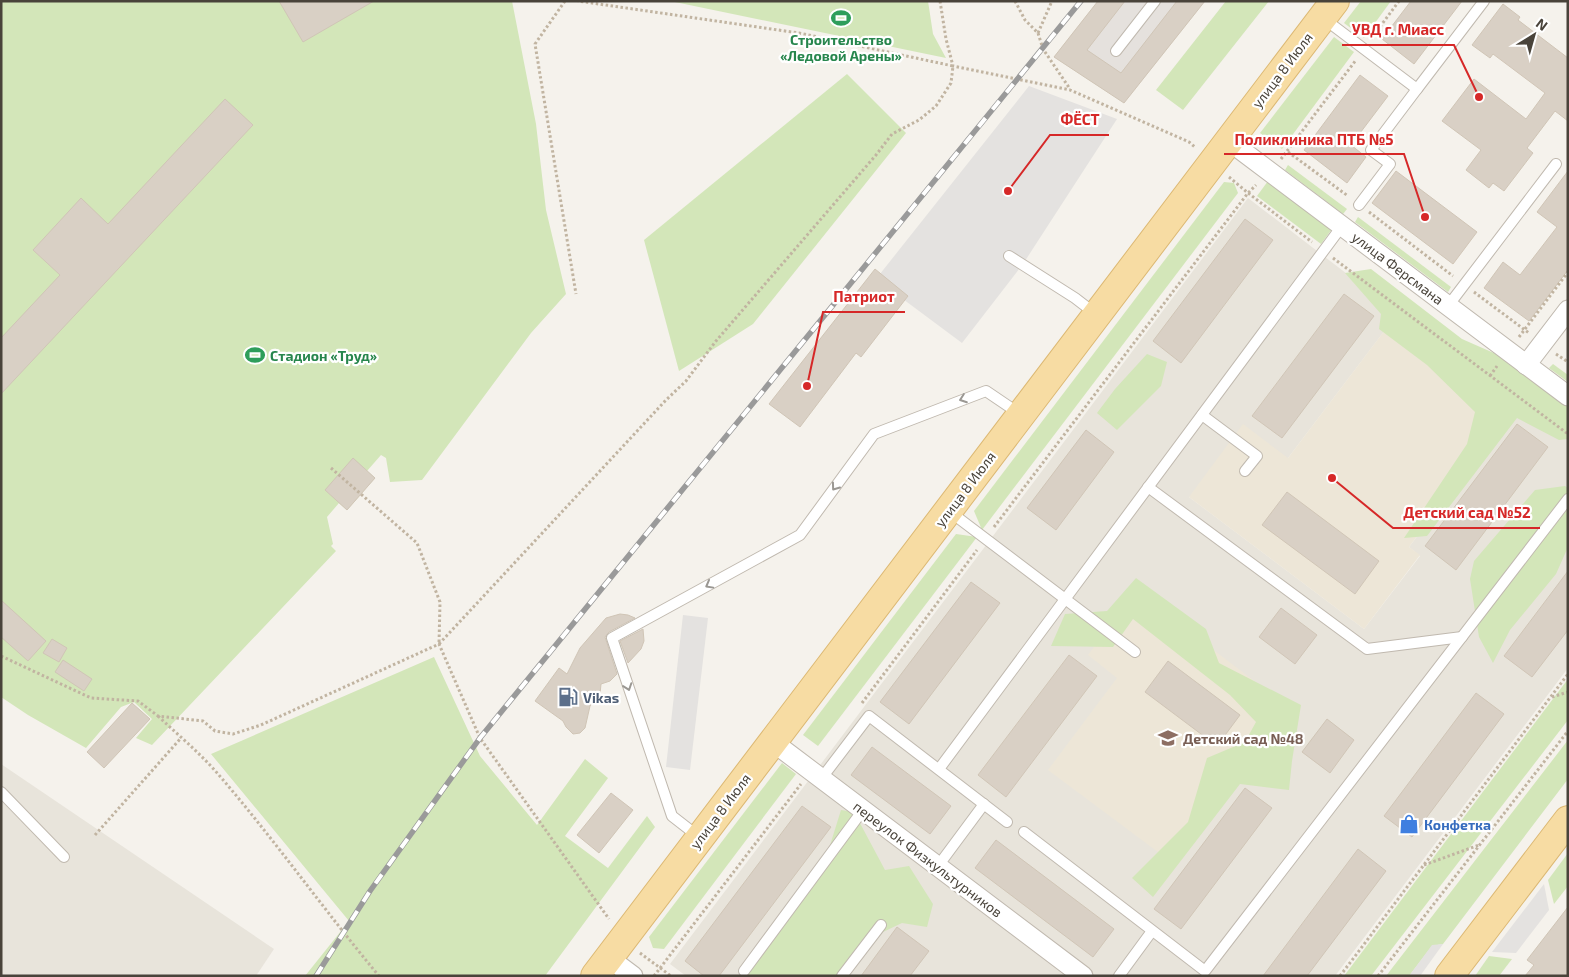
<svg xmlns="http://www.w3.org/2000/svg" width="1569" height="977" font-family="'Exo 2',sans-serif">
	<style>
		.residential { fill: #e8e4db }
		.industrial { fill: #e5e1dd }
		.education { fill: #ede6d7 }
		.green { fill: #d3e6b9 }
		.parking { fill: #e4e2e0 }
		.building { fill: #d9d0c5; stroke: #d0c5b6 }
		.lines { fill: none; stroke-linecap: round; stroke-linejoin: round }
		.lane-casing { stroke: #c0b9af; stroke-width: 12 }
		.street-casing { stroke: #c0b9af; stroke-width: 21 }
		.primary-casing { stroke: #dcb873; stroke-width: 30 }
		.path { stroke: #c1b4a1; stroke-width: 3; stroke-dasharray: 2.5 2.5; stroke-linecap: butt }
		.lane { stroke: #fff; stroke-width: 10 }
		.street { stroke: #fff; stroke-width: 19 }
		.primary { stroke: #f7dca3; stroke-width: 28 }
		.rail-casing { stroke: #9a9a9a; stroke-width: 5.5 }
		.rail { stroke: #fff; stroke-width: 4; stroke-dasharray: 11; stroke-linecap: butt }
		.oneway { stroke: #9b9893 }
		.labels { text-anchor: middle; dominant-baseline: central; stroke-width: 4.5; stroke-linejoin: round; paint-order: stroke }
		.leisure-label { font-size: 14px; font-weight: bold; fill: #27864d; stroke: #fff }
		.street-label { font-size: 14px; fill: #49433a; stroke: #fff }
		.service-label { font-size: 14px; font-weight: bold; fill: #4e5e75; stroke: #fff; text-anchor: start }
		.education-label { font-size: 14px; font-weight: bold; fill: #785e54; stroke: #fff; text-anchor: start }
		.shop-label { font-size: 14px; font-weight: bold; fill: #366cbe; stroke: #fff; text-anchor: start }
		.leader { fill: none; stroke: #d62828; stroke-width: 2 }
		.callout-dot { fill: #d62828; stroke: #fff; stroke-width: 2 }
		.callout-label { font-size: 15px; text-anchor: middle; font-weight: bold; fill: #d62828; stroke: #fff; stroke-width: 4.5; stroke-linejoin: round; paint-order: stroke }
	</style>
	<rect width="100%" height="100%" fill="#f5f2ec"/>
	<!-- residential -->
	<g class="residential">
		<polygon points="1248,198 1398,313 1288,458 1189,497 1364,629 1420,556 1409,547 1519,402 1568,439 1568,668 1335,976 686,976 670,964"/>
		<polygon points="1,764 274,949 256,976 1,976"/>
	</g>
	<!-- industrial -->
	<polygon class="industrial" points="1098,1 1205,1 1124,103 1054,57"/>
	<!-- education -->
	<g class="education">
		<polygon points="1388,326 1507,416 1409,547 1420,555 1364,629 1189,497 1243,424 1288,458"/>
		<polygon points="1136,591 1287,706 1170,861 1048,770 1117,678 1088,655"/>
	</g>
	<!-- green -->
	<g class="green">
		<polygon points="1,1 512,1 536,124 546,210 566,294 531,333 422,480 390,482 386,458 381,455 367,471 375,478 347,510 339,503 327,517 333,544 331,546 336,551 152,745 136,738 152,719 134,702 121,707 86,748 28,715 1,697"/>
		<polygon points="670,1 928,1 933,34 946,58"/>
		<polygon points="1226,1 1269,1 1183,110 1156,90"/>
		<polygon points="1361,1 1391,1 1364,38 1344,23"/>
		<polygon points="1334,37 1354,52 1282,149 1260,133"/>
		<polygon points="847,74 906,133 753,324 679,371 644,240"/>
		<polygon points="1288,165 1347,209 1343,214 1285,170"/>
		<polygon points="1268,181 1332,229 1321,244 1257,196"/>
		<polygon points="1224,182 1234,183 1238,193 982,530 974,511"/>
		<polygon points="1358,217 1451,287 1448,292 1355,222"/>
		<polygon points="1371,269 1462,339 1512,361 1568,404 1568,439 1559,440 1517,418 1427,536 1404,538 1467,444 1475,412 1427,365 1379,329 1381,314 1345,273"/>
		<polygon points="1147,354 1167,362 1161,386 1117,430 1097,413 1115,389"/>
		<polygon points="1553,364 1568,375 1568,382 1549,368"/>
		<polygon points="1565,486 1568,488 1568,547 1556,574 1510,630 1493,663 1479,637 1470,579 1474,561 1535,490"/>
		<polygon points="956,534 977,537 818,746 803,735"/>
		<polygon points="1136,578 1206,629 1219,663 1301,705 1292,761 1289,790 1240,784 1153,897 1132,878 1188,822 1207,758 1245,742 1256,722 1230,695 1133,619 1113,647 1051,646 1065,614 1107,611"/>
		<polygon points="434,657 480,756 537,825 585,759 608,778 565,836 608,868 647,816 655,827 545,976 305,976 349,921 211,754"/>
		<polygon points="1568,679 1568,720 1371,976 1344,976"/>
		<polygon points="1568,740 1568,779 1443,944 1432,946 1409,976 1386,976"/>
		<polygon points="782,763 796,774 664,949 653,948 649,937"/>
		<polygon points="841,810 854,812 885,870 909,866 933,904 927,927 902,923 883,932 848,976 746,976 822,871"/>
		<polygon points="1568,853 1568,886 1554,904 1548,880"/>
		<polygon points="1489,956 1512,959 1499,976 1475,976"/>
	</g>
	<!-- parking -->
	<g class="parking">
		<polygon points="1029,86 1117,119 1023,264 962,343 876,279"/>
		<polygon points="683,615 708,618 690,770 666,767"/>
		<polygon points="1544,884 1549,910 1516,953 1492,952"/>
		<polygon points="1443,944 1420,976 1409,976 1432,945"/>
	</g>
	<!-- building -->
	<g class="building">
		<polygon points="279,1 374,1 303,42"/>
		<polygon points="1098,1 1125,1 1087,50 1121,73 1177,1 1205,1 1124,103 1054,57"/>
		<polygon points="1411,1 1462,1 1414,64 1382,39"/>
		<polygon points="1503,4 1520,17 1518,20 1568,58 1568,121 1555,111 1527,148 1533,153 1504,191 1493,183 1489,188 1466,170 1481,150 1442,121 1474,79 1526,119 1545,93 1493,54 1490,58 1472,45"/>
		<polygon points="1360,75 1388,96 1351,145 1366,157 1347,183 1304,150"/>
		<polygon points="225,99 253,125 1,394 1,338 60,275 33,250 81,198 108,224"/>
		<polygon points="1396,171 1477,232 1453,264 1372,203"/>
		<polygon points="1568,171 1568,270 1529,321 1484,288 1503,262 1520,275 1557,227 1537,212"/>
		<polygon points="1245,219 1273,240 1181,363 1153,341"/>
		<polygon points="875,269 908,296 861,357 856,353 800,427 769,404"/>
		<polygon points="1344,294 1374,316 1282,438 1252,416"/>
		<polygon points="1517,424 1548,447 1456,570 1425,546"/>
		<polygon points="1086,430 1114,452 1056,530 1027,508"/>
		<polygon points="353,458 375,478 347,510 325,490"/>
		<polygon points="1287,492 1379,561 1355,594 1262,525"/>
		<polygon points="1568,571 1568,630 1532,677 1504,656"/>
		<polygon points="971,582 1000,603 909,724 880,702"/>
		<polygon points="1,600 46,641 28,661 1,637"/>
		<polygon points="1281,608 1317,635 1295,664 1259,637"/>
		<polygon points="620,614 628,615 635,618 609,632 605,637 617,674 610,681 601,684 600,694 590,706 585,728 580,733 573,734 566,727 563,721 535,701 559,668 567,674 580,648 606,618"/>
		<polygon points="643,629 644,641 641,649 628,663 620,641"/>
		<polygon points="52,639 67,648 59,662 43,653"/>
		<polygon points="1069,655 1097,676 1006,797 978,775"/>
		<polygon points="63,660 92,679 84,691 55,672"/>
		<polygon points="1168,661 1240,715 1217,746 1145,692"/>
		<polygon points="1476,693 1504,714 1412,837 1384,816"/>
		<polygon points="132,703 150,719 104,768 87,752"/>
		<polygon points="1327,719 1354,740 1330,773 1302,752"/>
		<polygon points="872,747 951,806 930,834 851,775"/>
		<polygon points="1245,788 1272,808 1181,929 1154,909"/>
		<polygon points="611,793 633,810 599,853 577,835"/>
		<polygon points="802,806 831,827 719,976 704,976 685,961"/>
		<polygon points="996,840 1114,929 1093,957 975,868"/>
		<polygon points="1358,849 1386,871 1307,976 1263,976"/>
		<polygon points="1568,907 1568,976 1525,976 1534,965 1527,960"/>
		<polygon points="897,927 929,951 910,976 861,976"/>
	</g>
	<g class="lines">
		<defs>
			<g id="lane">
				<polyline points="1323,18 1417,89 1371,150 1390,164 1359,205"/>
				<polyline points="1116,51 1155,1"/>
				<polyline points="1417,89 1484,1"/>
				<polyline points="1009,256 1075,298 1097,315"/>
				<polyline points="1448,306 1556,164"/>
				<polyline points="1202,415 1257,456 1245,471"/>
				<polyline points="1148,487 1367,649 1462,637"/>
				<polyline points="949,511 1135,652"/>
				<polyline points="939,769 1342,226"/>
				<polyline points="821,779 869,716 1007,822"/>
				<polyline points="1,792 64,857"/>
				<polyline points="1024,832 1205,971 1568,499"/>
				<polyline points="699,837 672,816 612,638 800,535 874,434 986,391 1020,414"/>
				<polyline points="938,866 984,804"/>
				<polyline points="744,971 863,810"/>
				<polyline points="842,976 881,925"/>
				<polyline points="1119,976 1152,931"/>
			</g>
			<g id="street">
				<polyline points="1229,141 1568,396"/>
				<polyline points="1526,365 1568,310"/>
				<polyline points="773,742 1083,976"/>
				<polyline points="609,958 633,976"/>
			</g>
			<g id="primary">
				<polyline points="595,976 1335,1"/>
				<polyline points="1449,976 1568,820"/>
			</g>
		</defs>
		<!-- lane casing -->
		<use href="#lane" class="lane-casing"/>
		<!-- street casing -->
		<use href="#street" class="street-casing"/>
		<!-- primary casing -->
		<use href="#primary" class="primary-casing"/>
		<!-- path -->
		<g class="path">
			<polyline points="565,1 535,44 576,294"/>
			<polyline points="940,1 946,39 953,66 1070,90 1189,142 1196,148"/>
			<polyline points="1015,1 1025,20 1038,33 1043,49 1070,89"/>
			<polyline points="1038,33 1052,1"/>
			<polyline points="1371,39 1399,1"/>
			<polyline points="1288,152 1348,196"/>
			<polyline points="1281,159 1356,60"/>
			<polyline points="1229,177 1248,193 1312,242"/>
			<polyline points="1369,212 1453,276"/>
			<polyline points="1333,258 1568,434"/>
			<polyline points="1474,292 1529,333"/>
			<polyline points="1519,337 1568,272"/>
			<polyline points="1556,354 1568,362"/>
			<polyline points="1490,376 1497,366"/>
			<polyline points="331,468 417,543 440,602 439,644"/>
			<polyline points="994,527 1248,193 1256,185"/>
			<polyline points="439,644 666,400 686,381 716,341 876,155 892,134 919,120 936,106 951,83 953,66 799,33 578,1"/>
			<polyline points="1,656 91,698 138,701 158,716 203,721 215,731 233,734 261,725 439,644 480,738 609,919"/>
			<polyline points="1552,697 1568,692"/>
			<polyline points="862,703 977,550"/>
			<path d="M 158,716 C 178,735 200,753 218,774 C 274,839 324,910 379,976"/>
			<polyline points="95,835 181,738"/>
			<polyline points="1424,865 1479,845"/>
			<polyline points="640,953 671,976"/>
			<polyline points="654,976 801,784"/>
			<polyline points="1340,976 1568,674"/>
			<polyline points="1378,976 1568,731"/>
		</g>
		<!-- lane -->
		<use href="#lane" class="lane"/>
		<!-- street -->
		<use href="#street" class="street"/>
		<!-- primary -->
		<use href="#primary" class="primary"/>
		<defs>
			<polyline id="rail" points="316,976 370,891 480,738 1081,1"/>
		</defs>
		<!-- rail casing -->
		<use href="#rail" class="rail-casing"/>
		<!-- rail -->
		<use href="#rail" class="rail"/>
	</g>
	<!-- one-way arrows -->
	<defs><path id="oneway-chevron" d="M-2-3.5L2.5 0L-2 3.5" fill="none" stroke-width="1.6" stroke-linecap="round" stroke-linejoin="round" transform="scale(1.25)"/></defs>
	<g class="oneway">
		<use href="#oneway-chevron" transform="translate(963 399) rotate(160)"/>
		<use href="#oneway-chevron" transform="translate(835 487) rotate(126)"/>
		<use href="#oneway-chevron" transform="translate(709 585) rotate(151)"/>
		<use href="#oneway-chevron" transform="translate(628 687) rotate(71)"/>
	</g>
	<!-- icons -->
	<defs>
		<symbol id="stadium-bare" viewBox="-9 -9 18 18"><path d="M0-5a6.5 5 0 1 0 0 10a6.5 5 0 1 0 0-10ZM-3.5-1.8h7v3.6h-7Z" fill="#2e9e5b" stroke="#fff" stroke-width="2.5" paint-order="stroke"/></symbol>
		<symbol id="fuel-bare" viewBox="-9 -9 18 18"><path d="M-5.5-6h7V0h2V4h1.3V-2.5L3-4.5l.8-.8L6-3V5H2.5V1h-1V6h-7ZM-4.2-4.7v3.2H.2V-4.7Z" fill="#5c6f8a" stroke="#fff" stroke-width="2.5" paint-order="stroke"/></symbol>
		<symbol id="school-bare" viewBox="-9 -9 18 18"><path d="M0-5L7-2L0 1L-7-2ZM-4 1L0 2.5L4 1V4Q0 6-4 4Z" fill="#8d6e63" stroke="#fff" stroke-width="2.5" paint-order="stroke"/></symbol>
		<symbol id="shop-bare" viewBox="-9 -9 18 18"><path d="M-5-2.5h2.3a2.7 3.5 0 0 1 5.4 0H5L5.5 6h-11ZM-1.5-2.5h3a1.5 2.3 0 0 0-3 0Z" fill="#3f7fe0" stroke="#fff" stroke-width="2.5" paint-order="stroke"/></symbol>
	</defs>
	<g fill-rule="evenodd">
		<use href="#stadium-bare" x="827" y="4" width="28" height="28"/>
		<use href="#stadium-bare" x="241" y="341" width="28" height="28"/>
		<use href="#fuel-bare" x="554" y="683" width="28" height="28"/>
		<use href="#school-bare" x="1154" y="724" width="28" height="28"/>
		<use href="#shop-bare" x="1395" y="810" width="28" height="28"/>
	</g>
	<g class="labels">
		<!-- leisure labels -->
		<g class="leisure-label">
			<text x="841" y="39">Строительство<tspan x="841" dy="16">«Ледовой Арены»</tspan></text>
			<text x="270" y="355" text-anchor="start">Стадион «Труд»</text>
		</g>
		<!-- street labels -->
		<g class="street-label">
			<text transform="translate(1282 70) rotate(-53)">улица 8 Июля</text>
			<text transform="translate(1398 268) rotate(37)">улица Ферсмана</text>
			<text transform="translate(965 489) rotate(-53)">улица 8 Июля</text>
			<text transform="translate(720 811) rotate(-53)">улица 8 Июля</text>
			<text transform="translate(928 859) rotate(37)">переулок Физкультурников</text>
		</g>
		<!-- service labels -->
		<g class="service-label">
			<text x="583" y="697">Vikas</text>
		</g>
		<!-- education labels -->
		<g class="education-label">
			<text x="1183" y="738">Детский сад №48</text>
		</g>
		<!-- shop labels -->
		<g class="shop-label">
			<text x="1424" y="824">Конфетка</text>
		</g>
	</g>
	<!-- callouts -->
	<path class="leader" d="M1479 97L1454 45H1342M1008 191L1050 135H1109M1425 217L1404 154H1224M807 386L823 312H905M1332 478L1393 528H1540"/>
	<g class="callout-dot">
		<circle cx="1479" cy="97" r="5"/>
		<circle cx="1008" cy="191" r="5"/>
		<circle cx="1425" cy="217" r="5"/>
		<circle cx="807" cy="386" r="5"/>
		<circle cx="1332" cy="478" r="5"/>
	</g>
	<g class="callout-label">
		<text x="1398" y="35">УВД г. Миасс</text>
		<text x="1080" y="125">ФЁСТ</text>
		<text x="1314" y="145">Поликлиника ПТБ №5</text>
		<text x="864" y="302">Патриот</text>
		<text x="1467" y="518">Детский сад №52</text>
	</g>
	<!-- border -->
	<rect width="1569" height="977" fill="none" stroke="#49433a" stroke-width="5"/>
	<!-- north arrow -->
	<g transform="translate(1534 35) rotate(37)" stroke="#ffffff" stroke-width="4" paint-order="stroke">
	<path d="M0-4L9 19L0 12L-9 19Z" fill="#49433a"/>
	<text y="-8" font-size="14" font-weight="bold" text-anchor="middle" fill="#49433a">N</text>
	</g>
</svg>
